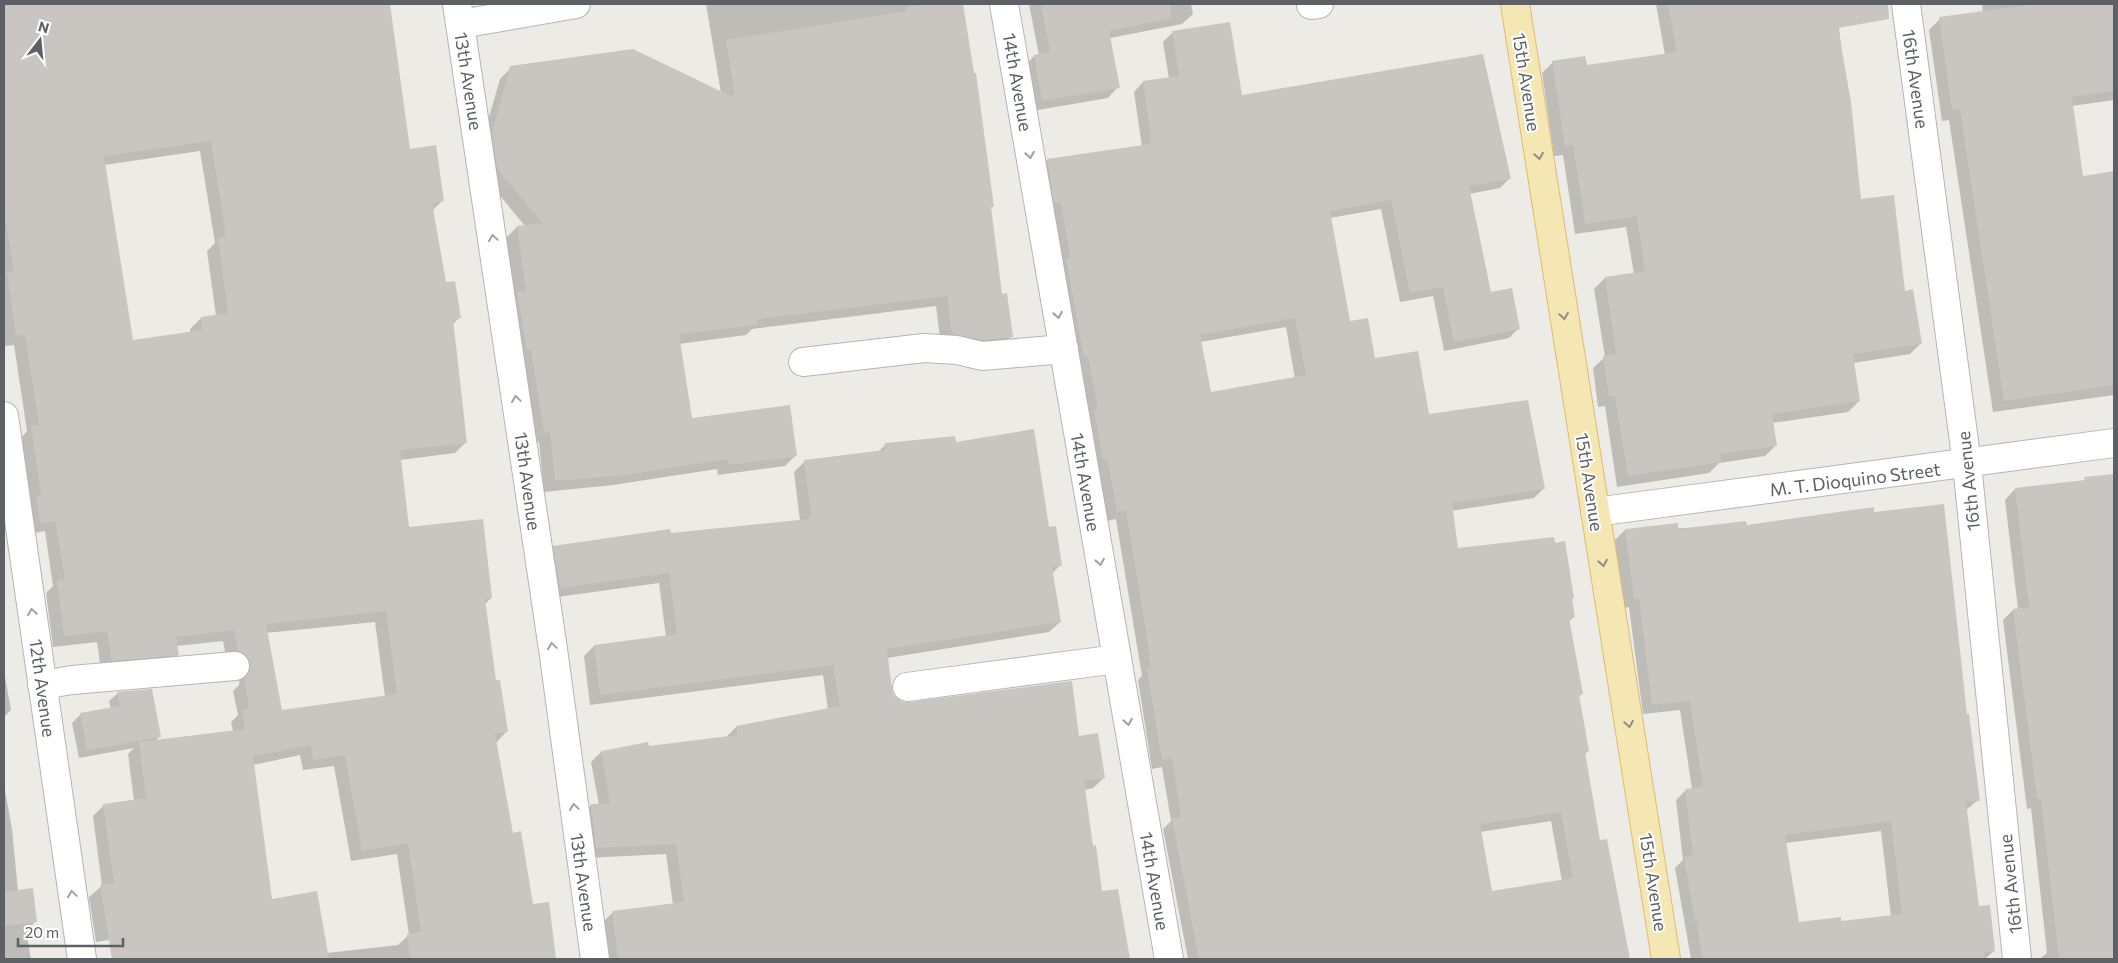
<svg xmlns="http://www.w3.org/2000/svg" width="2118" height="963" font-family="Commissioner,sans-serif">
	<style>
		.shadow { fill: #0003; fill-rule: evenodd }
		.building { fill: #c9c6c2; fill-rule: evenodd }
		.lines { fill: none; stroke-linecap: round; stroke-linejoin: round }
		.minor-casing { stroke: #b2b5b8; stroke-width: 30 }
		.major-casing { stroke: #e0b96c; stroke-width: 30 }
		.minor { stroke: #fff; stroke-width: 28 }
		.major { stroke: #f5e7b3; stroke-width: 28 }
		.oneway { stroke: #9ea0a2 }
		.oneway2 { stroke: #928f80 }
		.labels { text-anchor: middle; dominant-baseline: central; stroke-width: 4; stroke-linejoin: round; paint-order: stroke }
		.street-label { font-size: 18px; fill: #5d6064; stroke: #fff }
	</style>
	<rect width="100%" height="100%" fill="#edebe5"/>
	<!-- shadow -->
	<g class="shadow">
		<path d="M 4,4 L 388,4 L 409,150 L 442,201 L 432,211 L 445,284 L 459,318 L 452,325 L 466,442 L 455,453 L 400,460 L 408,529 L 491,598 L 485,604 L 495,682 L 506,732 L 496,743 L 512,834 L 532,906 L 547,904 L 554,959 L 125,959 L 122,938 L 96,942 L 89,897 L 102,886 L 93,816 L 104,805 L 134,801 L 128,754 L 134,748 L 79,758 L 72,723 L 81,714 L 111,709 L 109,701 L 118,693 L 160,736 L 155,741 L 233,731 L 231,722 L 238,715 L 233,691 L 239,685 L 240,676 L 227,662 L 223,641 L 176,646 L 178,655 L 167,666 L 101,671 L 97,642 L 53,647 L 46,593 L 53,586 L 45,531 L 29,534 L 21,438 L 27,431 L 14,345 L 5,346 L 4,336 ZM 200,151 L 215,243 L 207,251 L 216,316 L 201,318 L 190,329 L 191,333 L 132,342 L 104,165 ZM 375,622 L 385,697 L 281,711 L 266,633 ZM 300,755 L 303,770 L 334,766 L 351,861 L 397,854 L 409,935 L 398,945 L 327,953 L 271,901 L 253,765 Z"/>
		<polygon points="706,4 962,4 993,206 990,209 1001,295 1011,336 1000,347 941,345 936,306 752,329 746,335 679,344 691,419 796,455 785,466 718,475 717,469 613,485 544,492 539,442 533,443 506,238 517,227 525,226 487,180 481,145 500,79 511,68 721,93"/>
		<polygon points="1029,4 1191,4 1193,14 1182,24 1110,38 1118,87 1108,98 1032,111 1024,67 1034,56 1039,55"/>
		<polygon points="1656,4 1836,4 1860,200 1904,292 1920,344 1910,354 1853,363 1859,401 1848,412 1772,423 1776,445 1765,456 1719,463 1709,473 1617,487 1605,406 1598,407 1593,368 1605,357 1594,289 1605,278 1634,274 1626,227 1575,234 1563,155 1554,156 1542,73 1553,62 1586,66 1665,55"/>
		<polygon points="1982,4 2114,4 2114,100 2072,106 2082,177 2114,173 2114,395 1993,412 1949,120 1942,121 1929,30 1940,19 1983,13"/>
		<path d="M 1173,32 L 1241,96 L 1510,178 L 1500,188 L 1469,194 L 1490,294 L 1519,328 L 1509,338 L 1444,351 L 1433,296 L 1400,302 L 1381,209 L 1330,218 L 1349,323 L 1374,359 L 1428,416 L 1544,488 L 1534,498 L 1451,511 L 1456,549 L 1570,600 L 1574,617 L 1568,622 L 1582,694 L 1578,697 L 1588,751 L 1584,755 L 1599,842 L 1622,924 L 1629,959 L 1188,959 L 1163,829 L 1171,821 L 1162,767 L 1152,769 L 1138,680 L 1142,676 L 1116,519 L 1107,521 L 1037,170 L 1047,160 L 1142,147 L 1134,92 L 1143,82 L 1169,79 L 1163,42 ZM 1286,327 L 1295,379 L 1210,393 L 1200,342 ZM 1551,821 L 1562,881 L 1491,893 L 1480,832 Z"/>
		<polygon points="955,443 1048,528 1060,565 1052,574 1060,622 1049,632 887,658 893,697 901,703 1078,737 1104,778 1093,788 1084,790 1092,847 1101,893 1117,890 1128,959 607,959 602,923 613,912 673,905 666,854 586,858 581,816 591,805 599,805 591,762 601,752 725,738 736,727 828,710 823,675 590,705 584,656 594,646 666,637 659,583 550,598 544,558 554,547 800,521 794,472 804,462 878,452 885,445"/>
		<polygon points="2114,475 2114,959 2040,959 2047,953 2031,808 2027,809 2003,620 2013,610 2018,609 2005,500 2015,489 2082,482 2085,479"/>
		<path d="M 1873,514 L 1966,716 L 1978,800 L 1966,810 L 1978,907 L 1994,951 L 1985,959 L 1691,959 L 1675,868 L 1683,860 L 1676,800 L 1686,790 L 1692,789 L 1680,710 L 1643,714 L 1629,607 L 1624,608 L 1615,540 L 1625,530 L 1746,526 ZM 1881,831 L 1891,917 L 1840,922 L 1798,923 L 1785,843 Z"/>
		<polygon points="4,671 11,710 4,717"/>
		<polygon points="4,785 12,829 18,891 36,921 26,931 31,959 4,959"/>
	</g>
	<!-- building -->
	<g class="building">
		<path d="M 4,4 L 390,4 L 410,149 L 436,145 L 444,201 L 432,203 L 446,282 L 455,281 L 461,318 L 453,319 L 467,443 L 400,450 L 409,527 L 483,519 L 492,598 L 485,599 L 496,680 L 500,680 L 508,732 L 495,734 L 513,833 L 521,831 L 533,904 L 549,902 L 556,959 L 410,959 L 407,934 L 421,932 L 408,843 L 362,851 L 345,755 L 313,760 L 311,745 L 253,756 L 272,899 L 317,891 L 329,959 L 112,959 L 100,885 L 114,883 L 103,804 L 146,798 L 139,742 L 245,729 L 242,710 L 249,708 L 244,679 L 249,672 L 250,664 L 247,657 L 238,651 L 234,630 L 176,637 L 179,655 L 112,661 L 107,631 L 64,636 L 57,580 L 65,579 L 55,521 L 40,523 L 36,496 L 41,495 L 31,426 L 39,425 L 25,334 L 16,336 L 7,272 L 14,271 L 4,212 ZM 211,141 L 226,237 L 218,238 L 228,313 L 201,317 L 202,330 L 133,340 L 104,156 ZM 386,611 L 397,694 L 282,710 L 266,624 Z"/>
		<polygon points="927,4 963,4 974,73 976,73 994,207 991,207 1002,294 1007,293 1013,337 983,340 952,334 947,296 757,319 758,325 679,334 692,418 790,405 797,456 729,465 728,459 625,475 555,481 550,432 544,433 531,350 527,350 517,292 526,291 517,226 542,223 497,168 492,133 510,66 633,49 735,98 726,40 907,11 906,7"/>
		<polygon points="1041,4 1170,4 1171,18 1109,31 1120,88 1042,101 1034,55 1050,52"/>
		<polygon points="1668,4 1888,4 1889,19 1838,28 1851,102 1861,199 1894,195 1905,291 1913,289 1922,344 1853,354 1860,401 1772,414 1777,446 1720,454 1721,462 1628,476 1615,396 1609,396 1603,356 1616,354 1605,277 1645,271 1637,216 1585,224 1573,145 1565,146 1552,61 1585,56 1587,65 1677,52"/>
		<polygon points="2037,4 2114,4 2114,91 2072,97 2083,176 2114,171 2114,385 2004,401 1960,109 1952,110 1939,17"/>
		<path d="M 1230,22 L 1242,95 L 1483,54 L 1511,179 L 1469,186 L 1491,292 L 1512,288 L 1520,329 L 1454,342 L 1443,287 L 1410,293 L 1391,200 L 1330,211 L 1350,321 L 1368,318 L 1375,358 L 1418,351 L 1429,414 L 1528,400 L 1545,489 L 1452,503 L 1458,548 L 1554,537 L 1555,543 L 1565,541 L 1574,598 L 1572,599 L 1575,617 L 1569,618 L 1583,694 L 1579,695 L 1589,751 L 1585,752 L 1600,840 L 1607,839 L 1630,959 L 1199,959 L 1172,818 L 1181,817 L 1172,758 L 1162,760 L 1147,669 L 1151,668 L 1144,618 L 1126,510 L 1117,512 L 1107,458 L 1103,459 L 1094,410 L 1098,409 L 1088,357 L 1084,357 L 1066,259 L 1071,258 L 1060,202 L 1054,203 L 1047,159 L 1150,144 L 1149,139 L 1151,139 L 1143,81 L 1179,76 L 1172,31 ZM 1295,318 L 1306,375 L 1211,392 L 1200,335 ZM 1561,812 L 1573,878 L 1492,891 L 1480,824 Z"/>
		<polygon points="1034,429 1049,527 1056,526 1062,566 1052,567 1061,622 887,649 892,690 894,696 902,702 909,702 1072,681 1079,736 1098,733 1105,778 1084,781 1093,846 1096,845 1102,891 1118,889 1130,959 618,959 612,911 684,902 676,844 596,848 591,804 610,803 601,751 648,742 649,746 737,735 736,726 840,706 833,665 600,695 594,645 677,634 669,573 560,588 553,546 670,529 671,533 809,519 809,515 811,515 804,460 885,450 885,443 955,436 956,442"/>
		<polygon points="2114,474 2114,959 2059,959 2041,799 2037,799 2013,609 2029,607 2015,488 2085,480 2084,477"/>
		<path d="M 1944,504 L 1967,714 L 1969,714 L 1980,801 L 1966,802 L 1979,906 L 1990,905 L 1995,951 L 1984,952 L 1985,959 L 1702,959 L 1697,921 L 1695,922 L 1684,857 L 1693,855 L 1685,789 L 1703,787 L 1690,701 L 1652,705 L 1639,598 L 1634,599 L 1625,529 L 1678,523 L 1678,529 L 1746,521 L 1747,525 L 1874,507 L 1874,512 ZM 1891,821 L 1902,914 L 1841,921 L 1841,917 L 1799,922 L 1785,835 Z"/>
		<polygon points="152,689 161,737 87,750 80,713 120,706 117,692"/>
		<polygon points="33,888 37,922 4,926 4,892"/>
	</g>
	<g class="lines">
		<defs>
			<g id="minor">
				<polyline points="457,4 553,649 595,959"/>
				<polyline points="1004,4 1169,959"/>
				<polyline points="1906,4 1967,464 2017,959"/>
				<polyline points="1311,5 1319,4"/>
				<polyline points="461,24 576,4"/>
				<polyline points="803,362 924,348 957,350 982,356 1064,349"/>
				<polyline points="4,416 82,959"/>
				<polyline points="1595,512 2114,443"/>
				<polyline points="42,685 72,680 235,666"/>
				<polyline points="907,687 1117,659"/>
			</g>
			<polyline id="major" points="1515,4 1666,959"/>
		</defs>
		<!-- minor casing -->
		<use href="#minor" class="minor-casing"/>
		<!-- major casing -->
		<use href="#major" class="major-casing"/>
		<!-- minor -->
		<use href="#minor" class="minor"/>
		<!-- major -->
		<use href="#major" class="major"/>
	</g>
	<!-- one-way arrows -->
	<defs><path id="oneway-chevron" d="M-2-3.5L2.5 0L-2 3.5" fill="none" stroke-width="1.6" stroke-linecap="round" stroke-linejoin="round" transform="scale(1.25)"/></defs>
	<g class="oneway">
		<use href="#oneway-chevron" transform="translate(1030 155) rotate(80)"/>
		<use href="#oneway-chevron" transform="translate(493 238) rotate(-98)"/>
		<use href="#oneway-chevron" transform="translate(1058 315) rotate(80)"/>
		<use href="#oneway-chevron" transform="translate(516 399) rotate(-98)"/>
		<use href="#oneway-chevron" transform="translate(1100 562) rotate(80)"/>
		<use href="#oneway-chevron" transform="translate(32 612) rotate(-98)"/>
		<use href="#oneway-chevron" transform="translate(552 646) rotate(-98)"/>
		<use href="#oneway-chevron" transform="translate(1128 722) rotate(80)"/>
		<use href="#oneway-chevron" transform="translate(574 807) rotate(-98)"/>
		<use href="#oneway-chevron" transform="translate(72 894) rotate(-98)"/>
	</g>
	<g class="oneway2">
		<use href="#oneway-chevron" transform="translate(1539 156) rotate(81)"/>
		<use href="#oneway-chevron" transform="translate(1564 316) rotate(81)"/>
		<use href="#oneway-chevron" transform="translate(1603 563) rotate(81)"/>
		<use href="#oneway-chevron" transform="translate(1629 724) rotate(81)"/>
	</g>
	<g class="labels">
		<!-- street labels -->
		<g class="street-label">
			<text transform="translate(1916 79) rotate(82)">16th Avenue</text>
			<text transform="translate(469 81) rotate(81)">13th Avenue</text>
			<text transform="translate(1018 82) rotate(80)">14th Avenue</text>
			<text transform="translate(1527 82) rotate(81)">15th Avenue</text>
			<text transform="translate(1855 479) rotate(-7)">M. T. Dioquino Street</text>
			<text transform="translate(528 481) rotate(82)">13th Avenue</text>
			<text transform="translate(1968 481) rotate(-96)">16th Avenue</text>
			<text transform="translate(1086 482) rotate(80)">14th Avenue</text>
			<text transform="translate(1590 482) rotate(81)">15th Avenue</text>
			<text transform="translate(43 688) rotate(82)">12th Avenue</text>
			<text transform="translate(1155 881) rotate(80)">14th Avenue</text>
			<text transform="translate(584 882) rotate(82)">13th Avenue</text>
			<text transform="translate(1654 882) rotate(81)">15th Avenue</text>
			<text transform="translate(2010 884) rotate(-96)">16th Avenue</text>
		</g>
	</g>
	<!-- border -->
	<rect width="2118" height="963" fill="none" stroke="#5d6064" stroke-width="10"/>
	<!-- north arrow -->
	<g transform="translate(40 40) rotate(16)" stroke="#ffffff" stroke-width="4" paint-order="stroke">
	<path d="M0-4L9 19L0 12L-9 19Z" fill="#5d6064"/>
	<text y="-8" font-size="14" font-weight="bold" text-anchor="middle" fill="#5d6064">N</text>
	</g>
	<!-- scale -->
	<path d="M18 938v8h105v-8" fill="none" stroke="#5d6064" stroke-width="2.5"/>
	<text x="25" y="938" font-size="15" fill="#5d6064" stroke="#ffffff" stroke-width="4" paint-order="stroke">20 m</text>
</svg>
